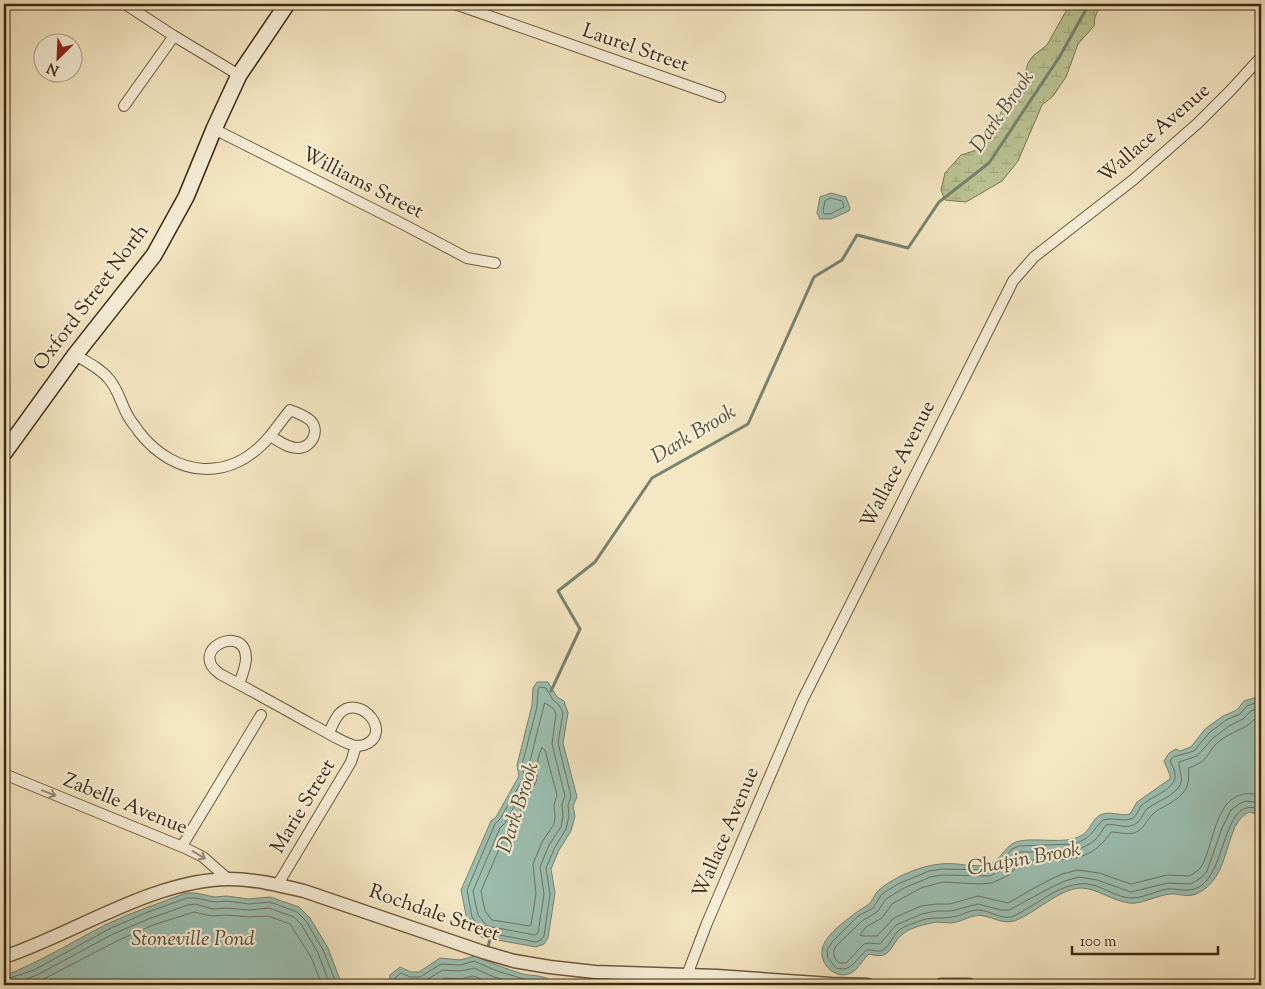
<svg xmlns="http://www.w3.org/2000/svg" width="1265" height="989" font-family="'Sorts Mill Goudy',serif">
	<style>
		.wetland { fill: url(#wetland-marsh); stroke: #7c7652 }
		.water { fill: #9cc0b3; stroke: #768372 }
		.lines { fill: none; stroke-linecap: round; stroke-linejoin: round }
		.shore { stroke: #6c7462; stroke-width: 1 }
		.stream { stroke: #768372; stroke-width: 3 }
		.minor-casing { stroke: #6a583e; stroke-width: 12 }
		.tertiary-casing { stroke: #6a583e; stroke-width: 15 }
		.secondary-casing { stroke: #3c2811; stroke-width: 18 }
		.minor { stroke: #f8efd8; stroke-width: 10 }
		.tertiary { stroke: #f8efd8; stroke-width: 12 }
		.secondary { stroke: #f8efd8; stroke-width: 15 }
		.oneway { stroke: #9a8c74 }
		.labels { text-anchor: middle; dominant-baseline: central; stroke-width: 4.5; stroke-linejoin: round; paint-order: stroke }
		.street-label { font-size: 20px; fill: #3c2811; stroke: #f8efd8 }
		.water-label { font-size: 21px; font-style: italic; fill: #544e3a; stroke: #f8efd8 }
	</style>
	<defs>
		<pattern id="wetland-marsh" width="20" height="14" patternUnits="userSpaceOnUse" patternTransform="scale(1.25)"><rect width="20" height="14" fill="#bbc594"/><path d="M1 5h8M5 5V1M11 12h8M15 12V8" fill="none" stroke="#a2a97f"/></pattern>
	</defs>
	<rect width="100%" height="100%" fill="#f5e7c3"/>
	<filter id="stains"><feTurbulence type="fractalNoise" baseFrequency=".004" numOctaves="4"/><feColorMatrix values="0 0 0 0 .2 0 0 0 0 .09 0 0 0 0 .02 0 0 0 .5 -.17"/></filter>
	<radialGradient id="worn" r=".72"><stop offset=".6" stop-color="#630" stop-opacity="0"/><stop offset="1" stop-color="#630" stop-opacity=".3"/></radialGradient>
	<!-- wetland -->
	<polygon class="wetland" points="1070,4 1101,4 1095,17 1094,26 1078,44 1066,77 1053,96 1042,105 1018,161 1002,181 966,202 945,200 941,190 945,173 961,155 980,149 986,143 1010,94 1022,85 1028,63 1033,56 1047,45"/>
	<!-- water -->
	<g class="water">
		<polygon points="831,193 846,197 850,208 849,211 831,219 820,219 817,213 820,197"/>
		<polygon points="537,682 548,682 557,697 564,701 568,713 563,743 577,797 573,806 575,816 571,831 559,850 551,869 555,893 548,938 544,944 536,947 481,937 467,920 461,890 491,821 496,817 519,776 517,765 532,705 533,688"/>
		<path d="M 1261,696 L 1261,816 L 1250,812 C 1223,821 1233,879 1196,894 C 1187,898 1178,893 1170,894 C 1158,895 1140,905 1129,903 C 1113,901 1098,889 1082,888 C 1059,888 1035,914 1014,921 C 1003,924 994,918 984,916 C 972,913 963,922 951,923 C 946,923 941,922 936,922 C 926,924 912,927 904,933 C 889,944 893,961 869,954 C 863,959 858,970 851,973 C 835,981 817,962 823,946 C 827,935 840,925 849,918 C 855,913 861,909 868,905 C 873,901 874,894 879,890 C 893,877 923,865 941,864 C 955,862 975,868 987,865 C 1001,862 1003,847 1016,842 C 1030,837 1056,843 1072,839 C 1091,835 1089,822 1100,815 C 1110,810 1121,817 1130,814 L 1137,802 L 1170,779 L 1170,775 L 1164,761 L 1169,753 L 1176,749 L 1180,751 L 1191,747 L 1205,729 L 1223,716 L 1237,710 L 1244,701 Z"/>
		<path d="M 186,893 L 196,893 L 214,897 L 227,896 L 248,899 L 270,897 L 299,907 L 310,918 L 328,948 L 342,985 L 4,985 L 4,976 C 40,962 72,942 107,924 C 132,912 160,903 186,893 Z"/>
		<path d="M 475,956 C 491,963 506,969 523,974 C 533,976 542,975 550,980 L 551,985 L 389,985 L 390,975 L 400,967 L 411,972 L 419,972 L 440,958 L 460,960 Z"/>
	</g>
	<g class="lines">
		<!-- shore -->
		<g class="shore">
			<polygon points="831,198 842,201 844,207 830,214 824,214 823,211 825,201"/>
			<polygon points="540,687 546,688 553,700 559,705 563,713 558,743 571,796 568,805 569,816 566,829 555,847 546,868 550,894 544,936 541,940 536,942 484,932 472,917 467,890 495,824 500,819 524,777 522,765 537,707 538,690"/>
			<path d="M 1261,701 L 1247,706 L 1240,714 L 1226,720 L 1209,733 L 1194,751 L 1173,757 L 1170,761 C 1172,765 1175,770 1175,775 C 1177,789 1150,797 1142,805 C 1137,810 1138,817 1130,819 C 1124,822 1114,817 1103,820 C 1091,832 1092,838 1073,844 L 1019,846 L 1012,849 L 1000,864 L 988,870 L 942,869 L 929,871 L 898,884 L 882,894 L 873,908 L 858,916 L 832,942 L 827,950 L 828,958 L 836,968 C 852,973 856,958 867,950 C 872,949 876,952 881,951 C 889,948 892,937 898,931 C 905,925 917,922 926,919 C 935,917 944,919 952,917 C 961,916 969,910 978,910 C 989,910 999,919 1011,917 C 1017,915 1023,911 1028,908 C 1044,899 1060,886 1079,884 C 1097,881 1113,897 1130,898 C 1140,899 1156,891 1167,889 C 1175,888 1182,891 1189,890 C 1230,887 1218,790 1261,810"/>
			<polygon points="545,703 554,709 556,714 552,744 565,796 562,804 563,816 561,827 549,845 540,867 544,894 538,933 535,935 487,926 478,915 473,891 500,828 505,823 529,780 529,765"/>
			<path d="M 1261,707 L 1251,711 L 1243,719 L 1229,726 L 1213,738 L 1197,756 L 1179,762 C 1178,770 1184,777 1180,785 C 1174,796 1158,801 1148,808 C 1142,813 1142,822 1133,825 C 1124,829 1116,823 1106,825 C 1102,830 1099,837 1094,841 C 1073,857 1044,851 1020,852 L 1017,854 L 1004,869 L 990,876 L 942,875 L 930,877 L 902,889 L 886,899 L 877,912 L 862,921 L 836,946 C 832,952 834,958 839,963 L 846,963 L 864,944 L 869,943 L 880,944 L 896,925 L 922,914 L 936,911 L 951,911 L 978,904 L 1001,910 L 1009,910 L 1050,888 L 1065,881 L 1079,877 L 1097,880 L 1131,892 L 1168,883 L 1191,884 L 1202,877 L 1207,871 L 1222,828 L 1231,810 L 1239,804 L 1246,801 L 1261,803"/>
			<path d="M 1261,715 C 1254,718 1252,723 1245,727 C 1235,732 1224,736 1215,745 C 1204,759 1208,760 1189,768 C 1188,775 1190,783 1185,790 C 1178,802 1163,805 1153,814 C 1146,820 1145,829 1134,833 C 1126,835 1119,832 1111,832 C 1108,836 1105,841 1101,844 C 1082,865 1048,859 1023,860 L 1009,875 L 992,883 L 979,884 L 943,882 L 921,888 L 892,904 L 882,918 L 866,927 L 860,935 L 863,936 L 877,936 L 894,918 L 921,906 L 936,904 L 950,904 L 978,896 L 1008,903 L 1047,881 L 1062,874 L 1078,870 L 1099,873 L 1131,884 L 1167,875 L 1189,876 C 1193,874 1198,871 1201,867 C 1217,839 1214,784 1261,795"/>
			<path d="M 542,748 L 545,750 L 557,795 L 554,805 L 555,816 L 554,824 L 542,842 L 533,864 L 536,894 L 531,925 L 529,926 L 492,920 L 485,911 L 481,891 L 506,833 L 512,827 L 536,782 C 539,770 535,761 542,748 Z"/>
			<polyline points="4,980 34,970 111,928 148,912 187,898 196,898 214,902 227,901 249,904 270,902 297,912 306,921 323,950 337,985"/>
			<polyline points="11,985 37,975 113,934 151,918 188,905 195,904 213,909 226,908 249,910 269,908 294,917 301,924 318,953 330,985"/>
			<polyline points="32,985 117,941 153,925 194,912 212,916 226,915 249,917 268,916 290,924 311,957 322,985"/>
			<polyline points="394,985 395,978 401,973 410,977 420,977 441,964 461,965 474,961 497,971 524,979 543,982 546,985"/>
			<polyline points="400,985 402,981 410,984 421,983 443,970 461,971 474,968 494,977 524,985"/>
			<polyline points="433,985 444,978 461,979 473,976 497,985"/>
		</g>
		<!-- stream -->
		<g class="stream">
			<polyline points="551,691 580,629 558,591 595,562 652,478 748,424 814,277 842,260 857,235 908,248 939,202 989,163 1060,56 1089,4"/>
			<polyline points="487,951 491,935"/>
		</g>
		<defs>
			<g id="minor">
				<polyline points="125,4 174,36 239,75"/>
				<polyline points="455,4 720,97"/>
				<polyline points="124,106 174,36"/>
				<polyline points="214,129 397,221 467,258 495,263"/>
				<path d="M 75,355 C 87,362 100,368 109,379 C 119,391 121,404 128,416 C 131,422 136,427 139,432 C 176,479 232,482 270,436 C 279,441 289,449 299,448 C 312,447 320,431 311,421 C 306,416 297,413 290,410 L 270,436"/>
				<path d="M 239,684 C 242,676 246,666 246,658 C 245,622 186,650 220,674 C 250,690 281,707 311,724 C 325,731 338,740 352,745 C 356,746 360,746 364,745 C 394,734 361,693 340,713 C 335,718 332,726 329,733"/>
				<polyline points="4,774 185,848 203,857 228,879"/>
				<polyline points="182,846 261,715"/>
				<polyline points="278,884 351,762 356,746"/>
				<polyline points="687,975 707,923 802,701 1013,281 1034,257 1133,180 1198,123 1231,90 1261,57"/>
			</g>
			<g id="tertiary">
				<path d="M 4,957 C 76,933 152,880 229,879 C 254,879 279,885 304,891 L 483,952 L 514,961 L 550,967 L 595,972 L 717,976 L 831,984 L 868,985"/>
				<polyline points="941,985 969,985"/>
			</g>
			<polyline id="secondary" points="4,453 75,355 154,255 186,197 214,129 239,75 287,4"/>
		</defs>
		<!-- minor casing -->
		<use href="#minor" class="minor-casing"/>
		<!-- tertiary casing -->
		<use href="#tertiary" class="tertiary-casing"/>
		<!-- secondary casing -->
		<use href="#secondary" class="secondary-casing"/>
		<!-- minor -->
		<use href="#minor" class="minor"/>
		<!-- tertiary -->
		<use href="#tertiary" class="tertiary"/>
		<!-- secondary -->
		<use href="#secondary" class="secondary"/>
	</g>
	<!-- one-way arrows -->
	<defs><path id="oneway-shaft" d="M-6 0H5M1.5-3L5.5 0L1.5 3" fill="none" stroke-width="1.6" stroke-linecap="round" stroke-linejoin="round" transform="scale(1.25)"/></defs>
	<g class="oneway">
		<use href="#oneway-shaft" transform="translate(49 793) rotate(21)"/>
		<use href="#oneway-shaft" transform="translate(199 855) rotate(31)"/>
	</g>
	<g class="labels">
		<!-- street labels -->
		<g class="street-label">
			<text transform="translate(635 49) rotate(19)">Laurel Street</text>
			<text transform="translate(1155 134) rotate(-41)">Wallace Avenue</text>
			<text transform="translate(362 184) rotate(27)">Williams Street</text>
			<text transform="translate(92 298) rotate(-53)">Oxford Street North</text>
			<text transform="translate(899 465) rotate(-63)">Wallace Avenue</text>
			<text transform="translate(125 805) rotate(22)">Zabelle Avenue</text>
			<text transform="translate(304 807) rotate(-59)">Marie Street</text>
			<text transform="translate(727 833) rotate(-67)">Wallace Avenue</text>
			<text transform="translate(434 914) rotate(19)">Rochdale Street</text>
		</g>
		<!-- water labels -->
		<g class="water-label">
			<text transform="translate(1003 112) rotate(-55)">Dark Brook</text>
			<text transform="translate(694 435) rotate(-31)">Dark Brook</text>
			<text transform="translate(519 808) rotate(-72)">Dark Brook</text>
			<text transform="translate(1024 860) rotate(-10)">Chapin Brook</text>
			<text x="193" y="940">Stoneville Pond</text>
		</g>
	</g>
	<!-- margin -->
	<rect width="1265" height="989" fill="none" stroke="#f5e7c3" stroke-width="20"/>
	<rect x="5" y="5" width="1255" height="979" fill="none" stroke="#3c2811" stroke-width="2.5"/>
	<rect x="10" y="10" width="1245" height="969" fill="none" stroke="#3c2811"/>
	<!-- north arrow -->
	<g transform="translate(58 58) rotate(204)"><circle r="24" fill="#f8efd8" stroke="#ad9f88"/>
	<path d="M0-4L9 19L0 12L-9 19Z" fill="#8f2418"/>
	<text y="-8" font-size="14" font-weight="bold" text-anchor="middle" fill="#3c2811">N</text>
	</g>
	<!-- scale -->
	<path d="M1072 946v8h146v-8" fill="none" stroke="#3c2811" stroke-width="2.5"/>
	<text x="1080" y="946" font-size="15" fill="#3c2811" stroke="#f8efd8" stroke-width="4" paint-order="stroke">100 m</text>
	<rect width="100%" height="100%" filter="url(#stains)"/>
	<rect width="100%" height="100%" fill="url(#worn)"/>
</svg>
